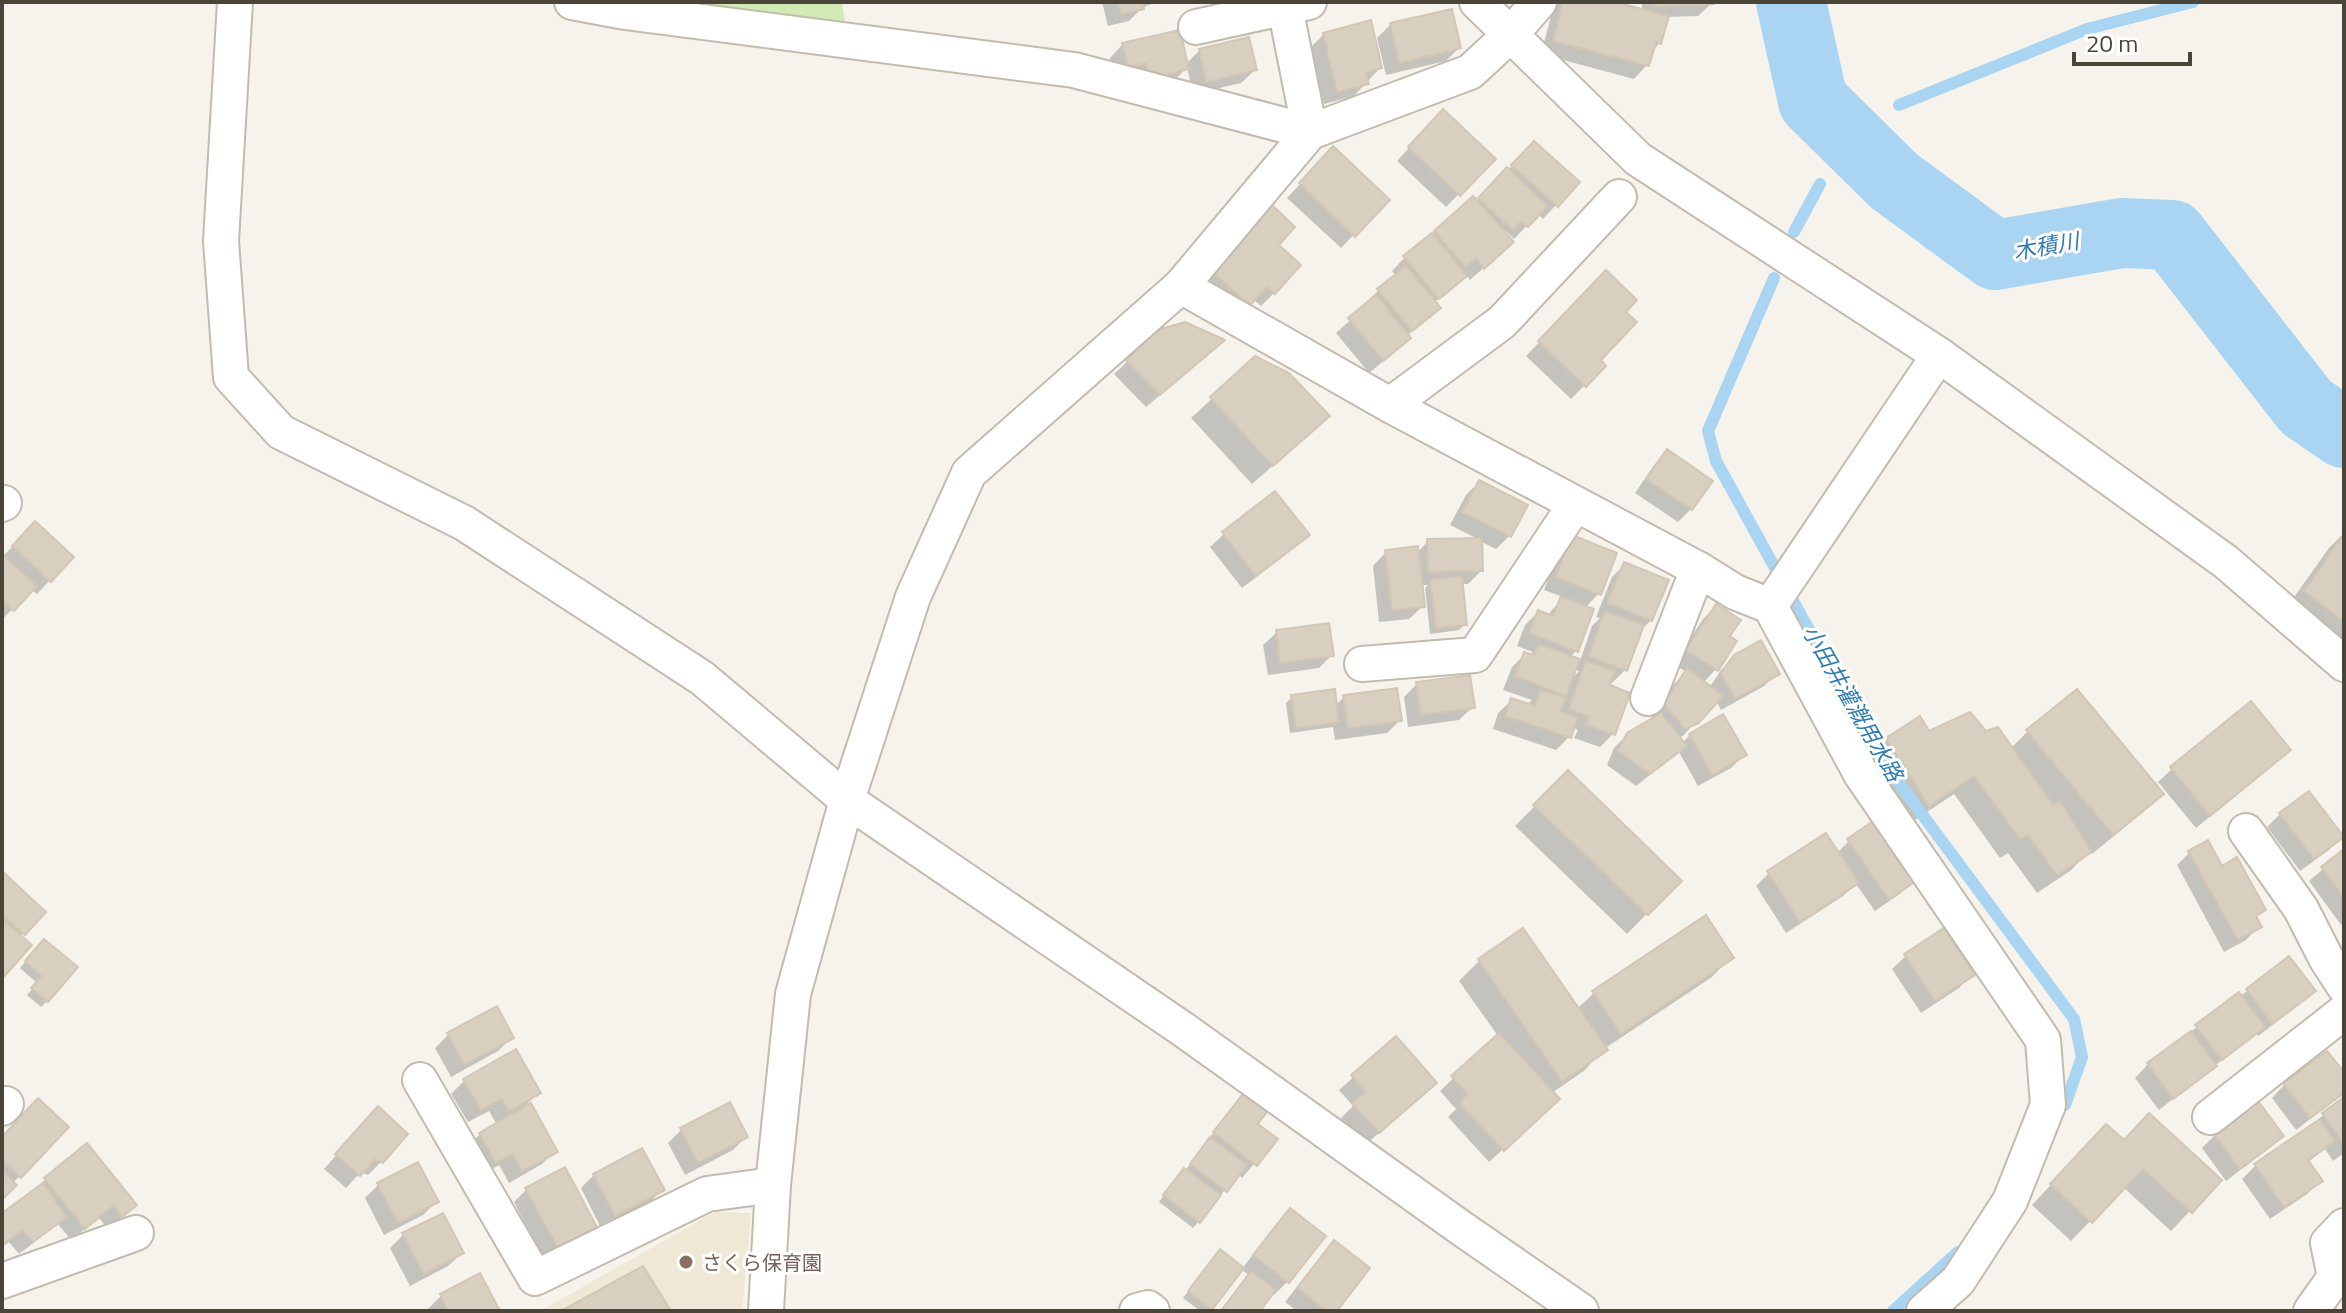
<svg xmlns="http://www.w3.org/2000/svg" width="2346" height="1313" font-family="'Titillium Web','Noto Sans JP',sans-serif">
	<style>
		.education { fill: #efe8d6 }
		.green { fill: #d2eab5 }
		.shadow { fill: #0003; fill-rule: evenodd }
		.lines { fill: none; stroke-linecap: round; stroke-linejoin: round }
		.stream { stroke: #a9d4f2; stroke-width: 12 }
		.river { stroke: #a9d4f2; stroke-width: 70 }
		.building { fill: #d8cfc1; stroke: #d3c7b4; stroke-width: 2 }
		.street-casing { stroke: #c2bbae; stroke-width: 38 }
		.street { stroke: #fff; stroke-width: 34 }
		.education-dot { fill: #8d6e63; stroke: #fff; stroke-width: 3 }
		.labels { text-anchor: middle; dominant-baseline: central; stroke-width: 6; stroke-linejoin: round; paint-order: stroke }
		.education-label { font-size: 20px; fill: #785e54; stroke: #fff; text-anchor: start }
		.water-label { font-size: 22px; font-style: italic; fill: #2e7ab2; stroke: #fff }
	</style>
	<rect width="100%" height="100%" fill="#f6f3ec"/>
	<!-- education -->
	<polygon class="education" points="715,1212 751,1213 742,1311 540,1311"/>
	<!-- green -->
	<polygon class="green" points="674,2 842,2 846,30"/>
	<!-- shadow -->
	<g class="shadow">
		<polygon points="1102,2 1156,2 1142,8 1129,21 1108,26"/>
		<polygon points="1557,2 1607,2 1642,11 1642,2 1712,3 1698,16 1666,17 1660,43 1651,52 1647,65 1634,79 1541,54 1554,5"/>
		<polygon points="1390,25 1459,48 1446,61 1386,75 1377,38"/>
		<polygon points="1324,34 1380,68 1354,96 1324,104 1310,48"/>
		<polygon points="1123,44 1186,64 1200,50 1255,70 1241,83 1193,94 1187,67 1174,81 1115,79 1110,58"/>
		<polygon points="1430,125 1493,159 1446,207 1397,161"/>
		<polygon points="1534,143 1577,182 1543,219 1538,214 1514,239 1506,231 1498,255 1470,280 1466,275 1434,303 1438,308 1407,336 1409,338 1396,351 1369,373 1336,333 1367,305 1365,303 1395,275 1392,271 1405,257 1473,199 1476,202"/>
		<polygon points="1333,149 1387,200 1341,248 1287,198"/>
		<polygon points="1259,221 1276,246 1274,293 1261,306 1253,299 1236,317 1201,286"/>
		<polygon points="1606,273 1623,312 1598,360 1604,366 1571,399 1526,356"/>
		<polygon points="1159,332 1210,353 1146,407 1114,374"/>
		<polygon points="1255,359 1308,435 1252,484 1191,418"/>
		<polygon points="1667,452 1691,509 1678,522 1635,493 1654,465"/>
		<polygon points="1479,482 1509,536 1496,549 1480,541 1481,571 1468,584 1461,584 1465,624 1459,630 1430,634 1425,588 1428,585 1420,585 1423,606 1409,619 1379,622 1373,566 1386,552 1417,553 1428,541 1480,540 1450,525 1466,495"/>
		<polygon points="2344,533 2344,668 2280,617 2329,548"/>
		<polygon points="1224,534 1307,535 1294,548 1242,588 1210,547"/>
		<polygon points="22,537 72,557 37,594 31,589 2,620 2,557"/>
		<path d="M 1572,538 L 1599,593 L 1585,608 L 1576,651 L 1570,657 L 1580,661 L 1592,626 L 1600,618 L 1596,617 L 1612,577 L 1625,564 L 1651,620 L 1640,631 L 1625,670 L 1612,683 L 1609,682 L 1613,734 L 1600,747 L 1574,738 L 1578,730 L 1574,728 L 1569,737 L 1556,750 L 1493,729 L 1498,713 L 1512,700 L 1527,705 L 1532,700 L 1503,690 L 1512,667 L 1525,654 L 1530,656 L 1533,652 L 1517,646 L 1525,625 L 1538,612 L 1547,616 L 1563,597 L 1544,590 L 1559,551 ZM 1574,669 L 1579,671 L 1570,681 Z"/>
		<polygon points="1716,606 1727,637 1716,669 1703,683 1709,688 1721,670 1735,656 1777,673 1764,686 1721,710 1716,700 1683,736 1678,738 1682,743 1690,735 1744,755 1731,768 1698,786 1679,752 1636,786 1607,765 1614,748 1628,734 1653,720 1652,718 1674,684 1686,672 1674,664 1703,619"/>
		<polygon points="1277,632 1332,655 1319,668 1268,675 1263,645"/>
		<polygon points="1417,684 1473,707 1459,720 1408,727 1404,697"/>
		<polygon points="2077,692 2161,794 2142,813 2092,854 2090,851 2070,871 2037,893 2008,853 2000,858 1954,794 1909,824 1868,759 1887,740 1986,733 2011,748 2027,732"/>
		<polygon points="1292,697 1335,706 1344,697 1400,720 1387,733 1335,740 1333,727 1290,733 1286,703"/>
		<polygon points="2275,763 2196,828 2158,782 2172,769"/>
		<polygon points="1568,773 1679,881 1627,934 1515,826"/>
		<polygon points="2280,814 2342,837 2329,850 2300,871 2267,827"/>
		<polygon points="1849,841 1914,879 1901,893 1875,911 1856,884 1843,896 1786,933 1756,886 1769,873 1837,853"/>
		<polygon points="2344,851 2344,923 2341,925 2309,881"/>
		<polygon points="2190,852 2221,868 2263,910 2255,918 2259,926 2246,940 2224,952 2177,865"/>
		<polygon points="3,875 43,912 20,937 2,976"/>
		<polygon points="1523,930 1577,1009 1594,993 1731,957 1712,977 1604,1049 1585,1070 1552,1093 1544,1112 1489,1162 1448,1117 1456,1109 1440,1091 1498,1036 1459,981 1479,961"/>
		<polygon points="38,947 47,1001 41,1007 27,995 37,983 20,968"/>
		<polygon points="1906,956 1972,975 1959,988 1921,1013 1892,969"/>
		<polygon points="2247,991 2313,991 2300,1004 2258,1036 2256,1033 2159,1110 2135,1078 2148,1064 2197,1027"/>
		<polygon points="448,1035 511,1038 498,1051 451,1077 435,1048"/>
		<polygon points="1396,1039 1421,1096 1365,1145 1341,1118 1353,1106 1339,1090"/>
		<polygon points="2344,1076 2344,1093 2296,1130 2272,1098 2285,1084"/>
		<polygon points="465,1080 538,1093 521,1110 555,1151 542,1164 509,1183 499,1165 482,1175 467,1147 480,1134 497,1125 489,1111 468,1122 451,1094"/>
		<polygon points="1244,1096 1255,1124 1275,1139 1242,1178 1238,1174 1193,1228 1159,1202 1178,1176 1185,1171 1230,1110"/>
		<polygon points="2344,1100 2344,1153 2333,1161 2325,1149 2308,1162 2320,1181 2307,1194 2270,1219 2242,1179 2255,1166 2310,1128 2324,1114"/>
		<polygon points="365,1122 381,1162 368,1175 361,1172 346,1188 324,1169"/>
		<polygon points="66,1127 12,1184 2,1197 2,1139"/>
		<polygon points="681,1130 746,1137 733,1150 685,1175 668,1143"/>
		<polygon points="2215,1135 2281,1136 2268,1149 2226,1181 2202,1148"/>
		<polygon points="87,1145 135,1205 108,1229 99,1218 71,1240 58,1224 19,1254 9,1242 2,1247 2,1216"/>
		<polygon points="2087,1146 2219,1180 2171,1231 2123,1187 2071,1241 2032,1205"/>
		<polygon points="594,1175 662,1190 649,1203 601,1228 581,1188"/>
		<polygon points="378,1185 436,1202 423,1215 384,1235 365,1198"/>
		<polygon points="527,1189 595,1226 582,1240 544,1260 514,1202"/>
		<polygon points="1290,1210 1323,1236 1287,1282 1274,1295 1271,1293 1257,1311 1222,1311 1250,1276 1241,1269 1208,1311 1200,1311 1183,1298 1214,1258 1242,1269 1277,1223"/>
		<polygon points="403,1235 462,1253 448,1266 410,1286 390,1248"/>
		<polygon points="1334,1243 1334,1311 1297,1311 1285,1302 1321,1256"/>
		<polygon points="479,1276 498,1311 429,1311 428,1309 441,1296"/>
	</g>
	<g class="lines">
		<!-- stream -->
		<g class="stream">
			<polyline points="1899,105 2087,29 2193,2"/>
			<polyline points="1794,232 1820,184"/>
			<polyline points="1774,278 1708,431 1716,461 1878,755 2074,1019 2082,1057 2065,1105"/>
			<polyline points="1893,1311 1958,1252"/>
		</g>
		<!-- river -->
		<polyline class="river" points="1791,2 1813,101 1894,181 1995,255 2122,233 2172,235 2306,407 2344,433"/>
	</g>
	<!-- building -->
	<g class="building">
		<polygon points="1118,2 1143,2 1144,9 1121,14"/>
		<polygon points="1563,2 1615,2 1669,16 1661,44 1656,42 1649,66 1553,41"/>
		<polygon points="1655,2 1714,2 1714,4 1655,6"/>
		<polygon points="1452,9 1461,48 1399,63 1390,23"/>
		<polygon points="1371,20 1382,68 1366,72 1369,84 1337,92 1323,33"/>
		<polygon points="1180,30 1189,69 1149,78 1146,63 1128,67 1122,43"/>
		<polygon points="1249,37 1257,70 1206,82 1199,49"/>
		<polygon points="1443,109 1496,159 1460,196 1408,147"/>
		<polygon points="1534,141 1580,182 1558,207 1511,165"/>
		<polygon points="1333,146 1390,200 1355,237 1299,183"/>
		<polygon points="1507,167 1548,206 1528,227 1521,221 1513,230 1478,198"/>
		<polygon points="1473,196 1514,242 1484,269 1476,258 1466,267 1434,231"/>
		<polygon points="1272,205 1295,227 1279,245 1301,265 1275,294 1267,287 1250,305 1212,272"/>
		<polygon points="1432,233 1467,276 1439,299 1403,256"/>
		<polygon points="1406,266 1441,308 1412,331 1377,289"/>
		<polygon points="1606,270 1637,300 1626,312 1637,322 1601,360 1606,366 1586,387 1538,341"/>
		<polygon points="1376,295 1411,338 1383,361 1348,318"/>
		<polygon points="1185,322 1225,340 1160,395 1126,360 1158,330"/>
		<polygon points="1255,356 1289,373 1330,416 1273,466 1210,397"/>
		<polygon points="1667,449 1713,481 1692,510 1646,479"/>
		<polygon points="1479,480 1528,505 1511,537 1462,512"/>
		<polygon points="1275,491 1310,535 1256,576 1222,532"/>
		<polygon points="35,521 74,557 51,582 12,546"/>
		<polygon points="2344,534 2344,622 2304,591"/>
		<polygon points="1572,535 1617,553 1601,595 1555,577"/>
		<polygon points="1482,538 1483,571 1428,572 1427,539"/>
		<polygon points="1418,546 1425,607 1392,610 1385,550"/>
		<polygon points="2,554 37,586 14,611 2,601"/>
		<polygon points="1624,562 1669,580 1652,621 1607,603"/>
		<polygon points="1462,576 1467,625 1436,628 1430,580"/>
		<polygon points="1561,596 1594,609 1578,652 1529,633 1538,610 1553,616"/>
		<polygon points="1716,604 1741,620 1730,636 1737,641 1718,671 1686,650"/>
		<polygon points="1605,611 1644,625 1627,671 1588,656"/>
		<polygon points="1329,623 1334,656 1280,663 1276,630"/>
		<polygon points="1761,640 1780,674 1735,699 1721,673 1734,655"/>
		<polygon points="1539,644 1580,659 1566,696 1515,676 1524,652 1534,655"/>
		<polygon points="1586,661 1615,671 1610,685 1630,693 1615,735 1586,725 1589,716 1569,709"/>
		<polygon points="1687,668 1723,696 1699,723 1685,729 1664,704"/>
		<polygon points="1470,675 1475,708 1421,715 1416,682"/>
		<polygon points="1397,688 1402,721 1348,728 1343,695"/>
		<polygon points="1335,689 1339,722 1296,728 1291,695"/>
		<polygon points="2077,689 2164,794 2113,835 2026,730"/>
		<polygon points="1540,690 1566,698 1561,712 1578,717 1571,738 1505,716 1511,698 1535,706"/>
		<polygon points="2251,701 2291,750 2210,816 2170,767"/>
		<polygon points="1970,712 1986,731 1998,727 2053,805 2060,801 2092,852 2057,875 2028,835 2020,839 1974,776 1929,806 1886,738 1920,716 1929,731"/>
		<polygon points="1661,713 1687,746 1650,774 1618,751 1627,733"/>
		<polygon points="1723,714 1747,755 1712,775 1689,734"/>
		<polygon points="1568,770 1682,881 1648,915 1533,805"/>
		<polygon points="2309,791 2344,837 2314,859 2279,813"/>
		<polygon points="1875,820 1917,880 1889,900 1847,839"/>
		<polygon points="1826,833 1859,883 1800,922 1767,871"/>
		<polygon points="2208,840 2222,866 2237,857 2266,910 2256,916 2262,927 2238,940 2188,851"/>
		<polygon points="2344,849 2344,898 2321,867"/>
		<polygon points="3,872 46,912 25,935 2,915"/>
		<polygon points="1706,915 1734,958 1621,1034 1592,991"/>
		<polygon points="2,919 32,945 2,979"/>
		<polygon points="1523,928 1608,1050 1562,1082 1478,959"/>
		<polygon points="1944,928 1975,975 1935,1001 1904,954"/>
		<polygon points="44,939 78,967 48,1002 31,988 42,976 25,961"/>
		<polygon points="2289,956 2316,991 2272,1024 2246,989"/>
		<polygon points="2239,992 2265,1027 2222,1060 2195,1025"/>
		<polygon points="497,1006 514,1038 464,1065 447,1033"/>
		<polygon points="2191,1031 2217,1066 2173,1099 2147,1063"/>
		<polygon points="1499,1033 1560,1099 1504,1151 1459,1103 1468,1094 1451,1076"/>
		<polygon points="1396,1036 1437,1083 1379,1133 1352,1103 1366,1092 1351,1075"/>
		<polygon points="516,1049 541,1093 509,1111 502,1099 481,1110 463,1079"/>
		<polygon points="2327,1051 2344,1072 2344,1093 2310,1118 2283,1083"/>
		<polygon points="1243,1094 1267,1112 1258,1124 1278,1139 1257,1166 1213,1132"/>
		<polygon points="2344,1097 2344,1144 2322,1113"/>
		<polygon points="38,1098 69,1127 21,1178 2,1160 2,1137"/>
		<polygon points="2258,1101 2284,1136 2240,1169 2214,1134"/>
		<polygon points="730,1102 748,1137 698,1163 680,1128"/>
		<polygon points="531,1103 558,1152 522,1171 513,1154 496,1163 479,1133"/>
		<polygon points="378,1106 408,1134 383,1163 375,1159 360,1176 335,1154"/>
		<polygon points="2149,1113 2222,1180 2192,1213 2143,1169 2092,1223 2050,1184 2106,1124 2124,1140"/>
		<polygon points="2320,1119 2335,1141 2308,1160 2323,1181 2284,1207 2254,1164"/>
		<polygon points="1210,1137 1247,1165 1227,1192 1190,1164"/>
		<polygon points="87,1143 137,1205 122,1217 113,1206 85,1229 44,1178"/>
		<polygon points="642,1148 665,1190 615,1216 593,1174"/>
		<polygon points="418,1162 439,1202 398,1223 377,1183"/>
		<polygon points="565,1167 597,1227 558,1248 525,1188"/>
		<polygon points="1184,1168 1221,1195 1200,1223 1163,1195"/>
		<polygon points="2,1171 17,1185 2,1200"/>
		<polygon points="43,1183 67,1217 33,1242 23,1230 2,1245 2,1213"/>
		<polygon points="1290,1208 1326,1236 1289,1283 1253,1255"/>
		<polygon points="443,1213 464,1253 424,1274 402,1233"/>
		<polygon points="1334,1240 1370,1268 1337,1311 1327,1311 1297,1288"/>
		<polygon points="1220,1249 1244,1268 1212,1310 1188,1291"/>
		<polygon points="643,1266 671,1311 561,1311"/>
		<polygon points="1251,1271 1276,1290 1260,1311 1221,1311"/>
		<polygon points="480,1273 500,1311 448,1311 440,1294"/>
	</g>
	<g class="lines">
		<defs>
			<g id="street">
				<polyline points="235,2 221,241 231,377 281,432 464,523 702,678 847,800 1184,1030 1461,1228 1581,1311"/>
				<polyline points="572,2 625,12 1074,70 1310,132"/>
				<polyline points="1477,2 1638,159 1939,355 2226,562 2344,664"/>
				<polyline points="1285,7 1310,132"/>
				<polyline points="1196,27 1309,2"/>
				<polyline points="1181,286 1390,405 1698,569 1735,592 1770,606 1861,774 2043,1040 2048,1105 2010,1201 1958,1281 1924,1311"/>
				<polyline points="1390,405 1502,322 1619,197"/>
				<polyline points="2,504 4,503"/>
				<polyline points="1770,606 1939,355"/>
				<polyline points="1362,664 1475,655 1575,505"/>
				<polyline points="1648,698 1698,569"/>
				<polyline points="2246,831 2301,909 2326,958 2344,986"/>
				<polyline points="420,1080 535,1278 707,1194 773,1185"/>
				<polyline points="2,1108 6,1104"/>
				<polyline points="2210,1117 2344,1012"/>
				<polyline points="2,1281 136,1233"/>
				<polyline points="766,1311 773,1185 793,994 847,800 913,597 969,473 1181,286 1310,132 1470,72 1510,35 1539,2"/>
				<polyline points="1137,1311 1148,1308 1152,1311"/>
				<polyline points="2311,1311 2335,1277 2328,1243 2344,1226"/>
			</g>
		</defs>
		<!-- street casing -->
		<use href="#street" class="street-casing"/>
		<!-- street -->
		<use href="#street" class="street"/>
	</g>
	<!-- markers -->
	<circle class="education-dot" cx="686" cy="1262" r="8"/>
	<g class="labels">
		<!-- education labels -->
		<g class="education-label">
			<text x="702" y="1262">さくら保育園</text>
		</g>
		<!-- water labels -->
		<g class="water-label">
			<text transform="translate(2046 246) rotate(-10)">木積川</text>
			<text transform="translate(1853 703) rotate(60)">小田井灌漑用水路</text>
		</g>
	</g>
	<!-- border -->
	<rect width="2346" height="1313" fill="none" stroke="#4b4439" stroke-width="8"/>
	<!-- scale -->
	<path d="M2074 52v12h116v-12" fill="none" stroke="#4b4439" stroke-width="4"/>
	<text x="2086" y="52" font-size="24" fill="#4b4439" stroke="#ffffff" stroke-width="6" paint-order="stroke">20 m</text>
</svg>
